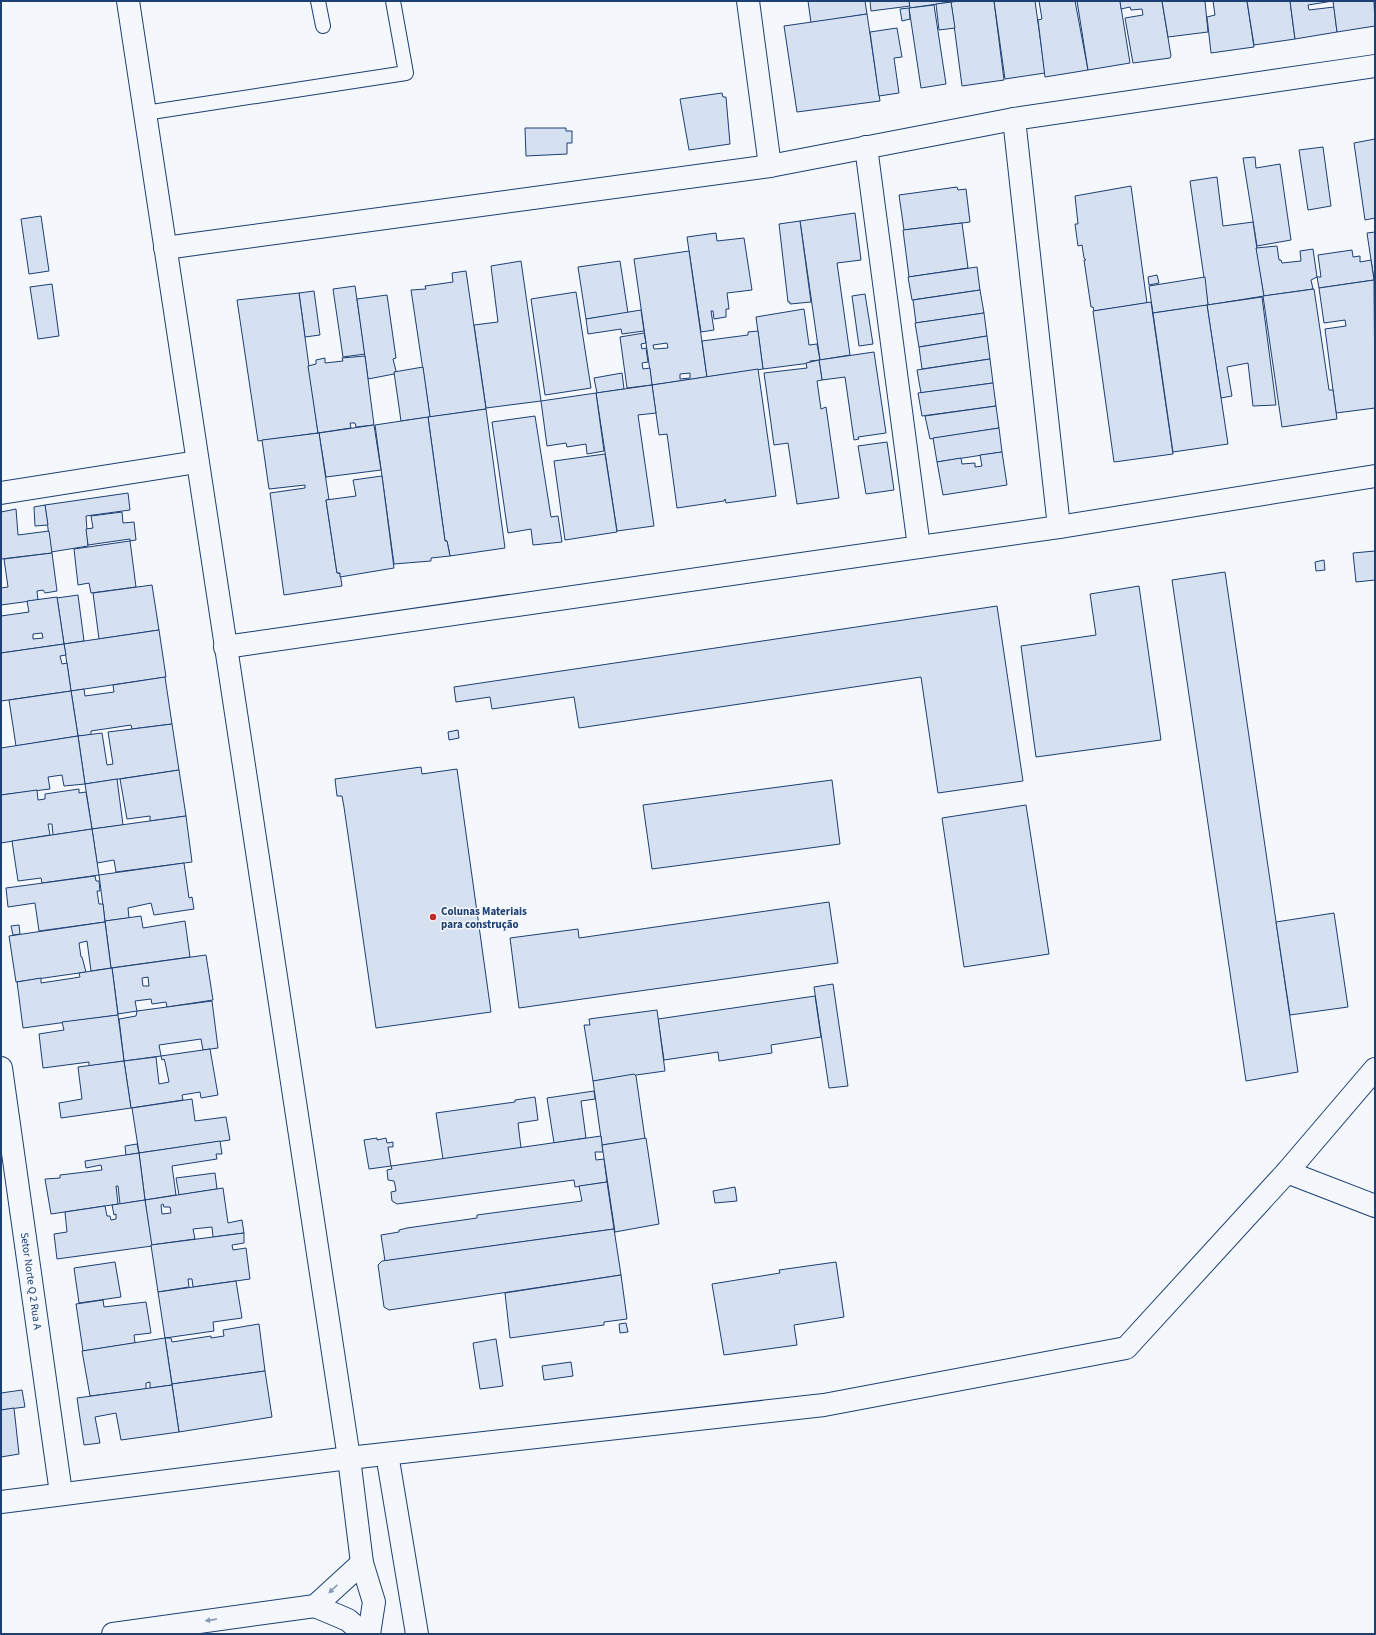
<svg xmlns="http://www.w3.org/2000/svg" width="1376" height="1635" font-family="'Source Sans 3',sans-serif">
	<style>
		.building { fill: #d5e0f0; stroke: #1d3f73; fill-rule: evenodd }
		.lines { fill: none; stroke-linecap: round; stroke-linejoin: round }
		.lane-casing { stroke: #1d3f73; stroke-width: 16 }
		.street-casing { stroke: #1d3f73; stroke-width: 24 }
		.secondary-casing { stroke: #1d3f73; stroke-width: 24 }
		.lane { stroke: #f4f7fb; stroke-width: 14 }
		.street { stroke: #f4f7fb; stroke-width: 22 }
		.secondary { stroke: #f4f7fb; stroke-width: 22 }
		.oneway { fill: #889bb7 }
		.poi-dot { fill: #c62828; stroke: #f4f7fb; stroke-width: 1.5 }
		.labels { text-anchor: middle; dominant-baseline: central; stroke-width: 3; stroke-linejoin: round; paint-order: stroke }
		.poi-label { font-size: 11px; font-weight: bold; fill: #1d3f73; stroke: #f4f7fb; text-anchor: start }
		.street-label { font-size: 11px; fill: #1d3f73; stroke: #f4f7fb }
	</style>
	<rect width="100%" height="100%" fill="#f4f7fb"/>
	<!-- building -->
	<g class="building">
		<polygon points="808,1 865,1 867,14 811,23"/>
		<polygon points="870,1 909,1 910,6 871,11"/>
		<polygon points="909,1 951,1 951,2 910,8"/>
		<polygon points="961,1 994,1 1004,80 962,86 951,2"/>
		<polygon points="994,1 1035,1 1045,73 1005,79"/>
		<polygon points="1039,1 1075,1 1088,70 1045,77 1038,20 1042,19"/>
		<polygon points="1077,1 1120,1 1130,63 1088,70"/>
		<polygon points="1120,1 1162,1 1171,56 1170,58 1133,63 1125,18 1143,15 1142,9 1131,10 1130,7 1121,9"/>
		<polygon points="1162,1 1205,1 1208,32 1168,37"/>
		<polygon points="1213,1 1247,1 1254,47 1211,53 1207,17 1215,15"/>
		<polygon points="1247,1 1290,1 1295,39 1254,45"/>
		<polygon points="1290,1 1333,1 1308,5 1309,10 1334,7 1337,32 1295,39"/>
		<polygon points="1333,1 1374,1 1375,26 1337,32"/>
		<polygon points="951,2 955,28 939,30 936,4"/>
		<polygon points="934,5 946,84 921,88 909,8"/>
		<polygon points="909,8 910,19 902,21 900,9"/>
		<polygon points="867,14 880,101 797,112 784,26"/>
		<polygon points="897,28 902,57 894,58 899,93 879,96 870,32"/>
		<polygon points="722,93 723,97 726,97 730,144 689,150 680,99"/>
		<polygon points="525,128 566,128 566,131 572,131 572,143 567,143 567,154 526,156"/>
		<polygon points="1375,139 1375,218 1365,220 1354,143"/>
		<polygon points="1323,147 1331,206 1308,210 1299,150"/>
		<polygon points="1255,157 1256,168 1280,164 1291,240 1257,246 1243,158"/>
		<polygon points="1217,177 1223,226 1253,222 1264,296 1208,305 1190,181"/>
		<polygon points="1131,186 1147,303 1094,311 1093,307 1091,307 1084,260 1086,260 1084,258 1082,245 1078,246 1075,224 1078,224 1075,196"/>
		<polygon points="957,187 958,190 966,189 970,222 904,230 899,195"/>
		<polygon points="855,213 861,260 837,263 850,355 820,360 800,221"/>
		<polygon points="41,216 49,271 29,274 21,219"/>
		<polygon points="800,221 811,302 790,304 790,302 788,302 779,224"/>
		<polygon points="962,223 968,268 909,277 903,230"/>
		<polygon points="1375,232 1375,280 1374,280 1367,233"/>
		<polygon points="716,233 717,241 744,238 752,290 727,293 729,309 726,309 726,317 714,319 713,311 711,311 714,330 701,332 687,237"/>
		<polygon points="1277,246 1279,260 1281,260 1282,263 1301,261 1300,251 1313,249 1317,277 1311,280 1313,289 1264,296 1256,248"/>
		<polygon points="1352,250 1353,257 1360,256 1360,262 1371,260 1374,280 1319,288 1317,277 1321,277 1318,255"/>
		<path d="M 689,251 L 707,377 L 652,385 L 634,259 ZM 667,343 L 668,348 L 654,349 L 653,345 ZM 690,373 L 690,378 L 680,379 L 680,374 Z"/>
		<polygon points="521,261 541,401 486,408 474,325 498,322 491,266"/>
		<polygon points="620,261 628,313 586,319 578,267"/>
		<polygon points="977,267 980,290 912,300 908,277"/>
		<polygon points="466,271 486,409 430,417 411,290 426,289 425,286 453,282 452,273"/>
		<polygon points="1157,275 1159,283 1149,285 1148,277"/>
		<polygon points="1205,277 1208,305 1153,313 1149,286"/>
		<polygon points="1374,280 1375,408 1336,413 1325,329 1346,326 1345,320 1324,323 1319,288"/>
		<polygon points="52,284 59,336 38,339 30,287"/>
		<polygon points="355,286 365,354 343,357 333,289"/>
		<polygon points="1314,289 1329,390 1333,390 1337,419 1282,427 1263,296"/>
		<polygon points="980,290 984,313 916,323 913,300"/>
		<polygon points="314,291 320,335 305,337 299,293"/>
		<polygon points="576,292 591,388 545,395 531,299"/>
		<polygon points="299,293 318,433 258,441 237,300"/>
		<polygon points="865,294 873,344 859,346 852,296"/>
		<polygon points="387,295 396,358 393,359 396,371 394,374 368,379 357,299"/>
		<polygon points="1262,297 1276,405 1253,406 1248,363 1227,367 1232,396 1221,398 1207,305"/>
		<polygon points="1151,302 1173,454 1114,462 1093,311"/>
		<polygon points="1207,305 1228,444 1173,452 1153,313"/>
		<polygon points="804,309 809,345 817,344 820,360 810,361 810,363 763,369 756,317"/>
		<polygon points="641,310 644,331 622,334 621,329 588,334 586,319"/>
		<polygon points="984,313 987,336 919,347 915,323"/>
		<polygon points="758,331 763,369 707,377 702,341 748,335 748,332"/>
		<polygon points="644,333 646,343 641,344 642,349 646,348 648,362 642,363 643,369 650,368 652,385 627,388 620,337"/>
		<polygon points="987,336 990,359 922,369 919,347"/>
		<polygon points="874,352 886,433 858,437 859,439 854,440 845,377 822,380 819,360"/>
		<polygon points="365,356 374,425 356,427 355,423 350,423 351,428 318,433 308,366 316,364 316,360 325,358 325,363 343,361 342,358"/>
		<polygon points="990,359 993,383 921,393 917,370"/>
		<polygon points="819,360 822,380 817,381 821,409 826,407 839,498 797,504 788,443 774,445 764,373 807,368 806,363"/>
		<polygon points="423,367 430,417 401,421 394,372"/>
		<polygon points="758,369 776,496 726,503 725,499 724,501 677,508 667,434 659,435 652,385"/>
		<polygon points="622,373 624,389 597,393 594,378"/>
		<polygon points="993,383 996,406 922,416 918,393"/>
		<polygon points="652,385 656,413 638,415 654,526 617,531 596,393"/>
		<polygon points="596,393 604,451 587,454 586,444 567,447 566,443 547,446 541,401"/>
		<polygon points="996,406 999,428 930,439 925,416"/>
		<polygon points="486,409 505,548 450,556 447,541 445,541 428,417"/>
		<polygon points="535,416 551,517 558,516 562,542 533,545 531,529 508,533 492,422"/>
		<polygon points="428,417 445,541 447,541 450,556 431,558 431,561 394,564 375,425"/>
		<polygon points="374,425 381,470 326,477 319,433"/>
		<polygon points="999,428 1002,452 937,462 933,438"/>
		<polygon points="319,433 329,500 326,500 337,573 340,573 342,586 284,595 270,493 305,488 305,485 269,489 262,440"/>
		<polygon points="887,442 894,490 866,494 858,446"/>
		<polygon points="1002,452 1007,485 943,495 937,462 961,458 962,464 975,463 975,467 982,466 980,455"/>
		<polygon points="605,454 617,532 565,540 554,461"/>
		<polygon points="382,476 394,568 340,577 340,573 337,573 326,500 356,496 353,480"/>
		<polygon points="128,493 130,510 86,516 88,546 51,552 45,505"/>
		<polygon points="45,505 48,525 35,526 34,507"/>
		<polygon points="16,509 18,535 49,531 52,553 1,559 1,512"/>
		<polygon points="122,512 123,523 134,522 136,540 130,541 130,539 88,545 86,529 93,528 91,516"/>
		<polygon points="130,541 136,587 91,593 89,583 78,585 74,549"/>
		<polygon points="1375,551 1375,580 1356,582 1353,553"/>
		<polygon points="52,553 57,591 45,593 43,590 37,591 38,600 1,605 1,588 8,587 4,559"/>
		<polygon points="1324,560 1325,570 1316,571 1315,562"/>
		<polygon points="1225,572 1298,1072 1246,1081 1172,580"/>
		<polygon points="152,585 159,630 99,639 93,593"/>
		<polygon points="1139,586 1161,740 1036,757 1021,646 1096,635 1090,594"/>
		<polygon points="78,595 84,641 64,644 57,598"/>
		<path d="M 57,597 L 64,644 L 1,653 L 1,616 L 29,612 L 27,601 ZM 42,633 L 43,638 L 33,639 L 33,634 Z"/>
		<polygon points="997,606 1023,781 938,793 921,677 579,728 574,697 492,709 490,697 456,702 454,687"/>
		<polygon points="159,630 166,677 71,691 64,644"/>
		<polygon points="64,644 66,655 60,656 62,664 67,663 71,691 1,701 1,653"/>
		<polygon points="165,677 172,724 132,729 131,725 91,731 91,735 78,736 71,691 84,689 85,696 114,692 113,685"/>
		<polygon points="71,691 78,736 16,746 9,700"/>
		<polygon points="172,724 179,770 85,784 78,736 102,733 107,765 113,764 108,732"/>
		<polygon points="458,730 459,738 449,740 448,732"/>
		<polygon points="78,736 85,784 64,786 62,775 48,777 50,789 1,795 1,748"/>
		<polygon points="421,767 422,774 457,769 491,1012 376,1028 344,807 342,796 337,796 335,779"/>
		<polygon points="179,770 186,816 150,821 150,816 127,819 120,779"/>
		<polygon points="117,779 123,825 92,829 85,784"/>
		<polygon points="832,780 840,844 652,869 643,805"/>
		<polygon points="79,789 79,793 86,792 92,829 53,835 52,824 48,824 50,835 1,843 1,795 37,790 38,800 45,799 45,794"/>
		<polygon points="1026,805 1049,954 964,967 942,818"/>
		<polygon points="186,816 192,862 116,872 114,860 97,863 92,829"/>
		<polygon points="92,829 99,875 42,883 41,878 18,881 12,841"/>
		<polygon points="184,863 189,898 192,897 194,909 154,915 151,903 128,908 129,918 105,921 99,875"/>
		<polygon points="95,876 96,881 99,881 100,891 97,891 99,904 103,904 105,922 39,931 35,903 8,907 6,888"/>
		<polygon points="829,902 838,963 519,1008 510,938 578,929 579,938"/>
		<polygon points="1334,913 1348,1007 1290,1015 1276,922"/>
		<polygon points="141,916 143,928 185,921 190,957 111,968 105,921"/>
		<polygon points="105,922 111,968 91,971 87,941 79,943 81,957 82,957 86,972 16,982 9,936"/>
		<polygon points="19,925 20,934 13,935 11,926"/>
		<path d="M 206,955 L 213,1000 L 167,1007 L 166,1002 L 152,1004 L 151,999 L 135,1001 L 137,1011 L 118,1014 L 112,968 ZM 148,977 L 149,986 L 143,986 L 142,978 Z"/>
		<polygon points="112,968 118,1015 23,1028 17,982 41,978 41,983 74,978 80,977 79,973"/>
		<polygon points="833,984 848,1086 829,1088 814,987"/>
		<polygon points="815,996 821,1037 771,1045 772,1053 719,1061 718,1052 664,1060 658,1019"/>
		<polygon points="212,1001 218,1048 203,1050 201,1039 159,1045 161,1056 124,1061 119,1019 136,1016 137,1011"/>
		<polygon points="657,1010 665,1071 593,1081 584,1025 590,1025 589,1019"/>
		<polygon points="118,1015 124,1061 89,1066 89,1062 43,1068 39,1034 64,1030 62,1022"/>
		<polygon points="210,1049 218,1095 201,1098 200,1092 182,1095 183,1100 131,1108 124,1061 156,1057 159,1084 169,1082 165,1062 164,1059 162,1060 161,1056"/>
		<polygon points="124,1061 131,1108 61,1118 59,1103 82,1099 78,1067"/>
		<polygon points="634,1074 636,1076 645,1139 602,1145 593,1081"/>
		<polygon points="594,1091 595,1099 581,1101 586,1138 554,1143 547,1098"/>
		<polygon points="535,1097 538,1120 518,1123 521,1148 443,1159 436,1113 515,1102 515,1100"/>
		<polygon points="192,1099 195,1121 226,1117 230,1140 139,1153 132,1108"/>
		<polygon points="601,1136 603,1152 595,1152 596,1160 604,1159 607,1182 575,1187 574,1180 397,1204 392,1201 391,1192 396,1191 395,1185 394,1181 388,1180 387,1170 392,1169 391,1166"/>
		<polygon points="377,1138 377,1140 386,1138 387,1143 393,1142 393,1147 388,1147 391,1166 369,1169 364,1140"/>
		<polygon points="646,1138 659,1224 615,1232 602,1145"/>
		<polygon points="220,1141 222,1154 216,1154 217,1159 172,1166 176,1195 145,1200 139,1153"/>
		<polygon points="137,1144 139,1153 126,1155 125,1146"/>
		<polygon points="139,1153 145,1200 120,1204 118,1186 116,1186 118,1204 51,1214 45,1179 60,1178 60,1175 102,1170 101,1165 86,1168 85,1161"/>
		<polygon points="215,1173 217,1189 179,1195 176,1178"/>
		<polygon points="607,1182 614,1229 385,1261 381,1235 399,1232 399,1230 407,1228 477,1218 477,1215 582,1201 579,1186"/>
		<polygon points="735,1187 737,1201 715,1203 713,1191"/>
		<path d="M 223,1188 L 228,1223 L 242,1220 L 244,1233 L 213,1237 L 212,1227 L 193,1229 L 195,1239 L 151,1245 L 145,1200 ZM 163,1204 L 164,1207 L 170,1207 L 171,1213 L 162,1214 L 161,1205 Z"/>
		<polygon points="145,1200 152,1246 57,1259 54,1234 67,1232 65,1212 105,1206 107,1216 110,1216 111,1220 116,1219 116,1214 114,1215 112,1205"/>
		<polygon points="614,1229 621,1275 389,1310 384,1307 378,1265 382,1261"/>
		<polygon points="244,1233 244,1243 232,1245 233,1250 246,1248 250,1279 193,1287 192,1279 188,1279 189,1287 158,1292 151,1245"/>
		<polygon points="115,1262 121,1297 79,1303 74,1268"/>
		<polygon points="836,1262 844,1317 794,1325 797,1345 724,1355 712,1284 780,1273 779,1270"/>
		<polygon points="621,1275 627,1319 604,1322 604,1325 510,1338 505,1293"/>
		<polygon points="236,1281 242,1318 213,1322 214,1331 165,1338 158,1292"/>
		<polygon points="103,1300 104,1307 146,1302 151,1333 134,1335 135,1343 83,1351 76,1304"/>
		<polygon points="626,1323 628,1332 620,1333 619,1324"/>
		<polygon points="259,1324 265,1371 172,1384 165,1338 171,1338 172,1342 211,1336 211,1338 224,1336 223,1330"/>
		<polygon points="165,1338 172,1385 150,1388 150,1382 146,1383 146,1389 90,1396 82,1351"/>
		<polygon points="496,1339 503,1386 480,1389 473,1343"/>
		<polygon points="571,1362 573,1376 544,1380 542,1366"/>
		<polygon points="265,1371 272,1417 179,1432 172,1384"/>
		<polygon points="172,1385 179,1432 121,1440 116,1413 95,1417 100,1443 84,1445 77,1398"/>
		<polygon points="22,1390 25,1407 1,1410 1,1393"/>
		<polygon points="14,1408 19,1454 1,1457 1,1410"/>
	</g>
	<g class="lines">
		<defs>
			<g id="lane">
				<polyline points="318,1 323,26"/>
				<polyline points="145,113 406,73 393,1"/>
			</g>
			<g id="street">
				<polyline points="748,1 770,166"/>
				<polyline points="1014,119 1059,527"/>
				<polyline points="866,147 919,547"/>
				<polyline points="165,248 770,166 1014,119 1375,66"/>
				<polyline points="1,493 197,462"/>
				<polyline points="225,647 1059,527 1375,476"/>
				<polyline points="1,1068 61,1493"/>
				<polyline points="1287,1172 1375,1206"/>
				<polyline points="387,1454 417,1634"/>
				<polyline points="1,1502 349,1458 824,1405 1126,1348 1287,1172 1375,1069"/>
			</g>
			<g id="secondary">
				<polyline points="128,1 349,1458 362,1563 374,1602 369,1634"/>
				<polyline points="315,1606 348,1620 364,1634"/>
				<polyline points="113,1634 315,1606 362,1563"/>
			</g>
		</defs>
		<!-- lane casing -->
		<use href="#lane" class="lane-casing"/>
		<!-- street casing -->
		<use href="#street" class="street-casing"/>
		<!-- secondary casing -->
		<use href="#secondary" class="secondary-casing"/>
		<!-- lane -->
		<use href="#lane" class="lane"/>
		<!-- street -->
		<use href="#street" class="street"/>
		<!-- secondary -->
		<use href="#secondary" class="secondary"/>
	</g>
	<!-- one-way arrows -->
	<defs><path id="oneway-solid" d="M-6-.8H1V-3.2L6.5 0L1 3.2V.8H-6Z"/></defs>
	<g class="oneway">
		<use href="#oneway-solid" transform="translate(333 1589) rotate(137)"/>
		<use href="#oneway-solid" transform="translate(211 1620) rotate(172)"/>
	</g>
	<!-- markers -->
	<circle class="poi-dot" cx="433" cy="917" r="4"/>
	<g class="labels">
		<!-- poi labels -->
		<g class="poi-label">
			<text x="441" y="911">Colunas Materiais<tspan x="441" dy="13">para construção</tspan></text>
		</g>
		<!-- street labels -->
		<g class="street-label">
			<text transform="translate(31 1281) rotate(82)">Setor Norte Q 2 Rua A</text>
		</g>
	</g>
	<!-- border -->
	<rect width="1376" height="1635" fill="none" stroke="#1d3f73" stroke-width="4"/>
</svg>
